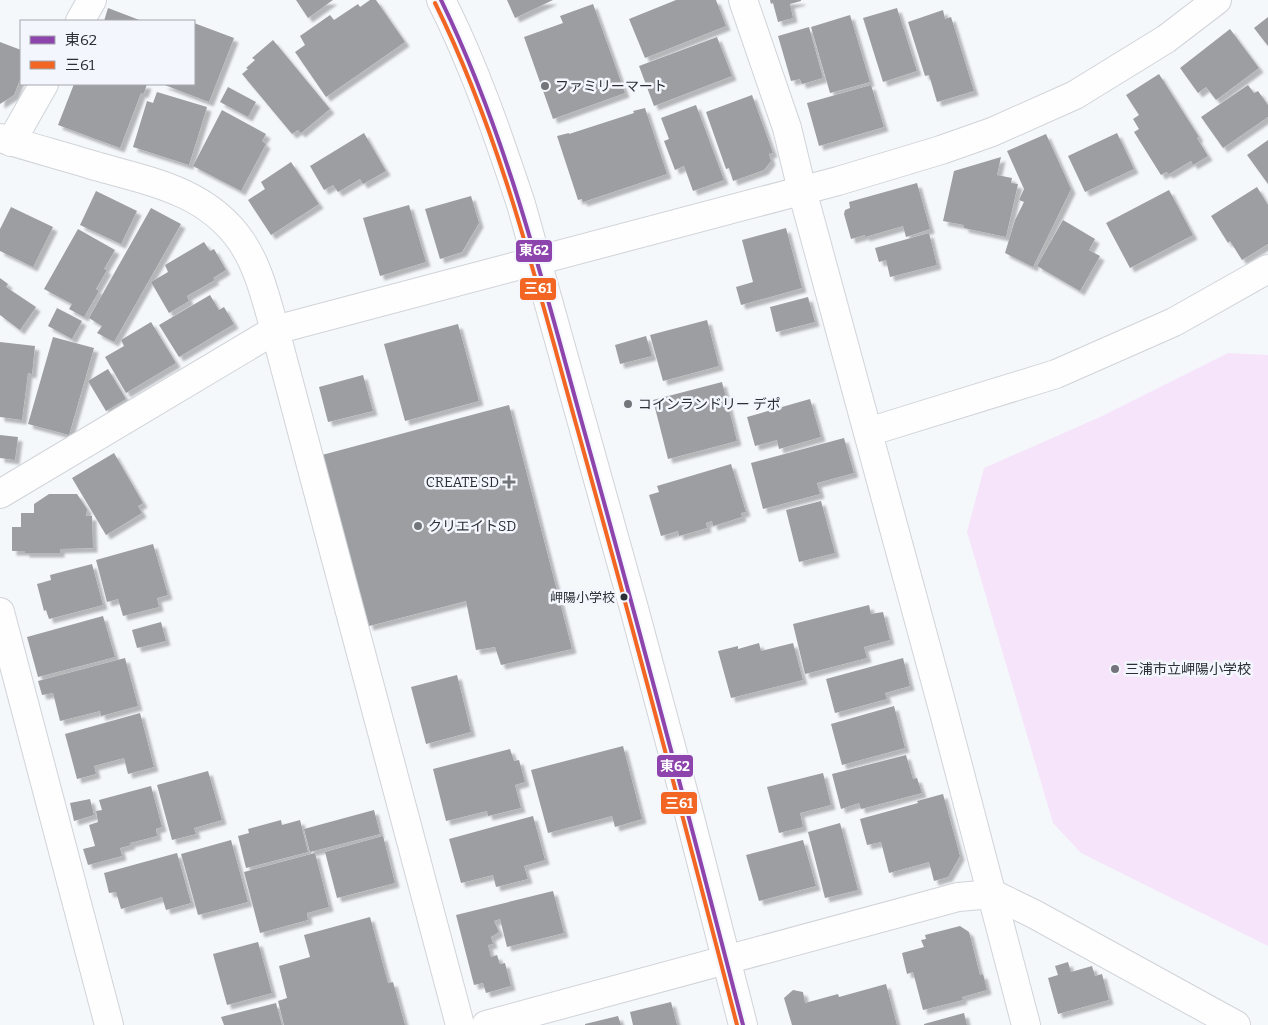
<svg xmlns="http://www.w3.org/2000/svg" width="1268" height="1025" font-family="Bitter,'Noto Sans JP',serif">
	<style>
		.green { fill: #f6e4fa }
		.building { fill: #9c9ea1; filter: url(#shadow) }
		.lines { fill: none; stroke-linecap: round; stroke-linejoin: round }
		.minor-casing { stroke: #d0d3d8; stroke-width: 30 }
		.tertiary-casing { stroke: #d0d3d8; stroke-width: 30 }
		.minor { stroke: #fefefe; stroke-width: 28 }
		.tertiary { stroke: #fefefe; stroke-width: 28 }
		.bus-1-casing { stroke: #f3f7fd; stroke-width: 8 }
		.bus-2-casing { stroke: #f3f7fd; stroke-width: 8 }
		.bus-1 { stroke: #8e44ad; stroke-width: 4 }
		.bus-2 { stroke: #f26522; stroke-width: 4 }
		.poi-dot { fill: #72767b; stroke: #f3f7fd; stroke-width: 2 }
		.bus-dot { fill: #2c3036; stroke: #f3f7fd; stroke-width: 2 }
		.labels { text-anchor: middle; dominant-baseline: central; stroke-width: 5; stroke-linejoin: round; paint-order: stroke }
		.bus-label { font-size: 13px; fill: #2c3036; stroke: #f3f7fd; text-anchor: end }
		.poi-label { font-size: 14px; fill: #2c3036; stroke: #f3f7fd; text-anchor: start }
		.line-badge { stroke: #f3f7fd; stroke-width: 2 }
		.badge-label { font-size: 14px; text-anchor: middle; font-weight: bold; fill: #fff }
	</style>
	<defs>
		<filter id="shadow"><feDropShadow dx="4.5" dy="4.5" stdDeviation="1" flood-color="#0004"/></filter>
	</defs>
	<rect width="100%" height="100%" fill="#f5f8fb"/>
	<!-- green -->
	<polygon class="green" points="1228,353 1268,355 1268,946 1081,853 1053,823 967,532 984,468 1100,417"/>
	<!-- building -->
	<g class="building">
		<polygon points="296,0 333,0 308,18"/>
		<polygon points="370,0 376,0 405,42 326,97 295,52 305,45 300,36 330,15 334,20 358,4 360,7"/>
		<polygon points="507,0 553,0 515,18"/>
		<polygon points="676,0 716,0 726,26 645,58 629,19"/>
		<polygon points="770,0 801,0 801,1 790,4 793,18 778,22 773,3 771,4"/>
		<polygon points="593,4 625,93 553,119 524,37 563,23 560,16"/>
		<polygon points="108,8 142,21 104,21"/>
		<polygon points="897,8 917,71 883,82 863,18"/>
		<polygon points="943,10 945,19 951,17 974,91 937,102 929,75 925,76 908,22"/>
		<polygon points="850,15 870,82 830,93 811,27"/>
		<polygon points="1268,17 1268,46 1254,28"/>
		<polygon points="194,23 234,38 209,102 162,84 194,84"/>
		<polygon points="809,27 823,78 802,84 800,79 791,81 778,36"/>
		<polygon points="1230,29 1259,68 1216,100 1206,87 1198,93 1180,68"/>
		<polygon points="717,37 732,76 654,106 639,66"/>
		<polygon points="273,40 330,109 301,133 298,130 292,134 242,74 248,69 246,68 255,60 252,58"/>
		<polygon points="0,42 21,50 21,77 14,95 0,104"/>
		<polygon points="1159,74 1199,137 1197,138 1208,156 1193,165 1191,161 1169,174 1166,172 1161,175 1134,132 1139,129 1133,119 1139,115 1126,95"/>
		<polygon points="74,84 147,84 144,93 141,93 120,148 58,125"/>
		<polygon points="871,85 884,127 819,146 807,103"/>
		<polygon points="1248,85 1254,93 1258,91 1268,105 1268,117 1223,148 1201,117"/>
		<polygon points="228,87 256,102 248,117 220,102"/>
		<polygon points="157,92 207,107 189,165 133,147 147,101 153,103"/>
		<polygon points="752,95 773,153 769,154 771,161 764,170 733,181 729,168 726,169 706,112"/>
		<polygon points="696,105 724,180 693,191 684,166 675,170 664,141 669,139 661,118"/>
		<polygon points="645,108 667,174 583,202 582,199 578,200 557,136 569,133 569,134 634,113 633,111"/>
		<polygon points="222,110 266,134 262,141 266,144 241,191 193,166"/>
		<polygon points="364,133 386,171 363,184 360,179 338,192 333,185 324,190 310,166"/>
		<polygon points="1117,133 1134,169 1085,192 1068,156"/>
		<polygon points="1046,134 1071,189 1033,267 1005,253 1015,220 1024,202 1019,200 1024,189 1007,151"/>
		<polygon points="1268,140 1268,184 1247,155"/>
		<polygon points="1001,157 997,175 1012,178 1011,183 1018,184 1006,237 964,228 964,225 943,221 954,171"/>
		<polygon points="291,162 319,204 271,235 248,200 265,189 261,182"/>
		<polygon points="917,183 930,229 906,237 903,226 865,237 865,235 851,239 844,214 845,210 850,208 849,202"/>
		<polygon points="1257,187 1268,205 1268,244 1242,260 1230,241 1228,243 1211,216"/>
		<polygon points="1169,190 1193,235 1130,268 1106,223"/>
		<polygon points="96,191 137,211 121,244 80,225"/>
		<polygon points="471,196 479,223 462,252 440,259 425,209"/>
		<polygon points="409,205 426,262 380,276 363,218"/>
		<polygon points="11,207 53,227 33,267 0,251 0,229"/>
		<polygon points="151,208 181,224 114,342 97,333 102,326 89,318"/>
		<polygon points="1063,220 1095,239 1089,250 1100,256 1080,291 1037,266"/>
		<polygon points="786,228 802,288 741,305 736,287 753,282 742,240"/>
		<polygon points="78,229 115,250 104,269 107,270 96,289 99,291 84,317 69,309 72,304 44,289"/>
		<polygon points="929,233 937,265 890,277 886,260 879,262 875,248"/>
		<polygon points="204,242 210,251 214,249 226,270 213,278 215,280 187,296 189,301 169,313 151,282 168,272 165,265"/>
		<polygon points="0,278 8,284 6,287 36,307 20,330 0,315"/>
		<polygon points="210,295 219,310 224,307 234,324 179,357 159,325"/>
		<polygon points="808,297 815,322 776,332 770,307"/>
		<polygon points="57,308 82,321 72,339 48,326"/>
		<polygon points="707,320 719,366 663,381 650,335"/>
		<polygon points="151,322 176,363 126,393 105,357 124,346 121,340"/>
		<polygon points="458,324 479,401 405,421 384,344"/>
		<polygon points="646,336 652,356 620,364 615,345"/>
		<polygon points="53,337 94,348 69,435 28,424"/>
		<polygon points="0,342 35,346 32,374 28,373 22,420 0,417"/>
		<polygon points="108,369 126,399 106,411 88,381"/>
		<polygon points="363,375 373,411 328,422 319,387"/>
		<polygon points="722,382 737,441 668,459 653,400"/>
		<polygon points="810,399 821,437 779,449 777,440 755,446 747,417"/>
		<polygon points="509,405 572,649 501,665 495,647 476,650 466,601 369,626 322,455"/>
		<polygon points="0,435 18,437 15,460 0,458"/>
		<polygon points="844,438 854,473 817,483 820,494 763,509 751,463"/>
		<polygon points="114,453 143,503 138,506 142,513 106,535 72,478"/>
		<polygon points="731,464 746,512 741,513 742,517 713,526 712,521 706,523 707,528 679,536 678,531 661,536 649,495 659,492 657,486"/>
		<polygon points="49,494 77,494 87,509 86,516 92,516 93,548 60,549 60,553 25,553 25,551 12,551 12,527 21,527 21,513 34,513 34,504"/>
		<polygon points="821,501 835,553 799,562 786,510"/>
		<polygon points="153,544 168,595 157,598 159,607 123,616 118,599 107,602 96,560"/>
		<polygon points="92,564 103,605 49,619 46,610 44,611 37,584 51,580 50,575"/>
		<polygon points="869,605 871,614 883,612 890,640 864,647 867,658 805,674 793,624"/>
		<polygon points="103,616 115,657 38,677 27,637"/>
		<polygon points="161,622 166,641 137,648 132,630"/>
		<polygon points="759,643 761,651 793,643 803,680 731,698 718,651 738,646 738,649"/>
		<polygon points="125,658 138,706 101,716 100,711 60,721 53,693 42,695 38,681"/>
		<polygon points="903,658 910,686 885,693 887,699 835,713 826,679"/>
		<polygon points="457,675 471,732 426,744 411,687"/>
		<polygon points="894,706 905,748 842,765 831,724"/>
		<polygon points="140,713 154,767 128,774 124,758 94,766 96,774 77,779 65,734"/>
		<polygon points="623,746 642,819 615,827 612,816 548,833 531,770"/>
		<polygon points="510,749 514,761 519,760 525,782 515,785 521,808 488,816 487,811 446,821 433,769"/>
		<polygon points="906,755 913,779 917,778 922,793 861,809 859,803 841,809 832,774"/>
		<polygon points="208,771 222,820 194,828 196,834 172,840 157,785"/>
		<polygon points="823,773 831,805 800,813 803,827 779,833 767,787"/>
		<polygon points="151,786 162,827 156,829 157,836 130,843 131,845 120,848 122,856 88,865 83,849 95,846 89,825 98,822 96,811 102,810 99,800"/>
		<polygon points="943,794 960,856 948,877 934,881 929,862 889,873 881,842 867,845 860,819 918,803 917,801"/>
		<polygon points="90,799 94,815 74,821 70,803"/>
		<polygon points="374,810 380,834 310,852 304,829"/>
		<polygon points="533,816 545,860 524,866 528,879 496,887 493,875 461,883 449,839"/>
		<polygon points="281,820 282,825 300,820 308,852 246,868 238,836 249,833 248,829"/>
		<polygon points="840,823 858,890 825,898 808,832"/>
		<polygon points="383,836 395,883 337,898 325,852"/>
		<polygon points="231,840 248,902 198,915 181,854"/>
		<polygon points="803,840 816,886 759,901 746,855"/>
		<polygon points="177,853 191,903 166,910 162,897 121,909 116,892 109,893 104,873"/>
		<polygon points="315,853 329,907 307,913 308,920 260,933 244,872"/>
		<polygon points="553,891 564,933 507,947 500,919 494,921 499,932 491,937 493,944 488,945 491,957 497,955 500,964 505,963 511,986 486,993 483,983 474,985 456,915"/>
		<polygon points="370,917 388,983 393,982 405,1025 284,1025 278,1001 287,998 279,966 310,957 304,935"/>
		<polygon points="960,926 969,932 980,975 983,974 987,990 962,997 963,1000 923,1010 913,972 907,974 902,953 924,947 921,940 926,939 925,935"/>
		<polygon points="258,942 272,993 227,1005 213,954"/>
		<polygon points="1068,962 1071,972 1092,966 1095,976 1102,974 1109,1000 1058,1014 1048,978 1058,975 1055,966"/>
		<polygon points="886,984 897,1025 792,1025 784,998 793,990 803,992 805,1003 838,994 839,997"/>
		<polygon points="671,1002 677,1025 633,1025 630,1012"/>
		<polygon points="276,1003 282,1025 224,1025 221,1017"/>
		<polygon points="964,1013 967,1025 924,1025 924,1024"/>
		<polygon points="618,1016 621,1025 585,1025 585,1024"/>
	</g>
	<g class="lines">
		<defs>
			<g id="minor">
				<polyline points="743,0 787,128 802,190 943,709 1026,1025"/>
				<polyline points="80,21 92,0"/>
				<polyline points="11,142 44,84"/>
				<polyline points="868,432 1056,374 1174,322 1268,269"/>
				<polyline points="0,494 275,330"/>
				<polyline points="0,612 109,1025"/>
				<polyline points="486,1025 958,897 993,894 1034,914 1236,1025"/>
			</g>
			<g id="tertiary">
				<path d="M 441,0 C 474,65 498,135 521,204 L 635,612 L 687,806 L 743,1025"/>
				<path d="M 0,138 C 33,148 66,157 99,167 C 153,182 207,192 241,241 C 259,267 266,300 275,330 L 460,1025"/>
				<polyline points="275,330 838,181 941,150 992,132 1075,95 1166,39 1217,0"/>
			</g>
		</defs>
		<!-- minor casing -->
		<use href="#minor" class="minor-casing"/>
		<!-- tertiary casing -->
		<use href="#tertiary" class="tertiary-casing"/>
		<!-- minor -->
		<use href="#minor" class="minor"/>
		<!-- tertiary -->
		<use href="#tertiary" class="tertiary"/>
		<defs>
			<path id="bus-1" d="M 441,0 C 506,134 542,279 582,423 C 638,623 691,824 743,1025"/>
			<path id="bus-2" d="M 435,3 C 501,137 536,281 576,424 C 632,624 685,824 737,1025"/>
		</defs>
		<!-- bus-1 casing -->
		<use href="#bus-1" class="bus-1-casing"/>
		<!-- bus-2 casing -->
		<use href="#bus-2" class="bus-2-casing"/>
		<!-- bus-1 -->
		<use href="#bus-1" class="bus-1"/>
		<!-- bus-2 -->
		<use href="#bus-2" class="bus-2"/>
	</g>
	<!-- markers -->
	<g class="poi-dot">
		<circle cx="545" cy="86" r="5"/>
		<circle cx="628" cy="404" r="5"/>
		<path d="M506.5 474.5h5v5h5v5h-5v5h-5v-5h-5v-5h5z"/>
		<circle cx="418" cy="526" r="5"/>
		<circle cx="1115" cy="669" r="5"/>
	</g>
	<circle class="bus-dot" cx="624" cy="597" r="4.5"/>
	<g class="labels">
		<!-- bus labels -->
		<g class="bus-label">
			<text x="615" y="597">岬陽小学校</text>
		</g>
		<!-- poi labels -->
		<g class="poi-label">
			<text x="555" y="86">ファミリーマート</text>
			<text x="638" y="404">コインランドリー デポ</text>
			<text x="499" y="482" text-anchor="end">CREATE SD</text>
			<text x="428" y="526">クリエイトSD</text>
			<text x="1125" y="669">三浦市立岬陽小学校</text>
		</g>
	</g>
	<g class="line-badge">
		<rect x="515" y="239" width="38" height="24" rx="5" fill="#8e44ad"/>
		<rect x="519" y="277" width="38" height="24" rx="5" fill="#f26522"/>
		<rect x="656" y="754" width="38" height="24" rx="5" fill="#8e44ad"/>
		<rect x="660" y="791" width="38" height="24" rx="5" fill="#f26522"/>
	</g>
	<g class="badge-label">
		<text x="534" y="255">東62</text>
		<text x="538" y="293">三61</text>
		<text x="675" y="771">東62</text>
		<text x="679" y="808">三61</text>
	</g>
	<!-- legend -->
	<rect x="20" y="20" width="175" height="65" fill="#f3f7fd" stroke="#a3a7ad"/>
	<rect x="30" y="36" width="25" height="8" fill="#8e44ad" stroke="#a3a7ad"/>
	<text x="65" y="45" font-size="15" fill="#2c3036">東62</text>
	<rect x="30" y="61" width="25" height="8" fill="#f26522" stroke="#a3a7ad"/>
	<text x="65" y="70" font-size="15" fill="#2c3036">三61</text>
</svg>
